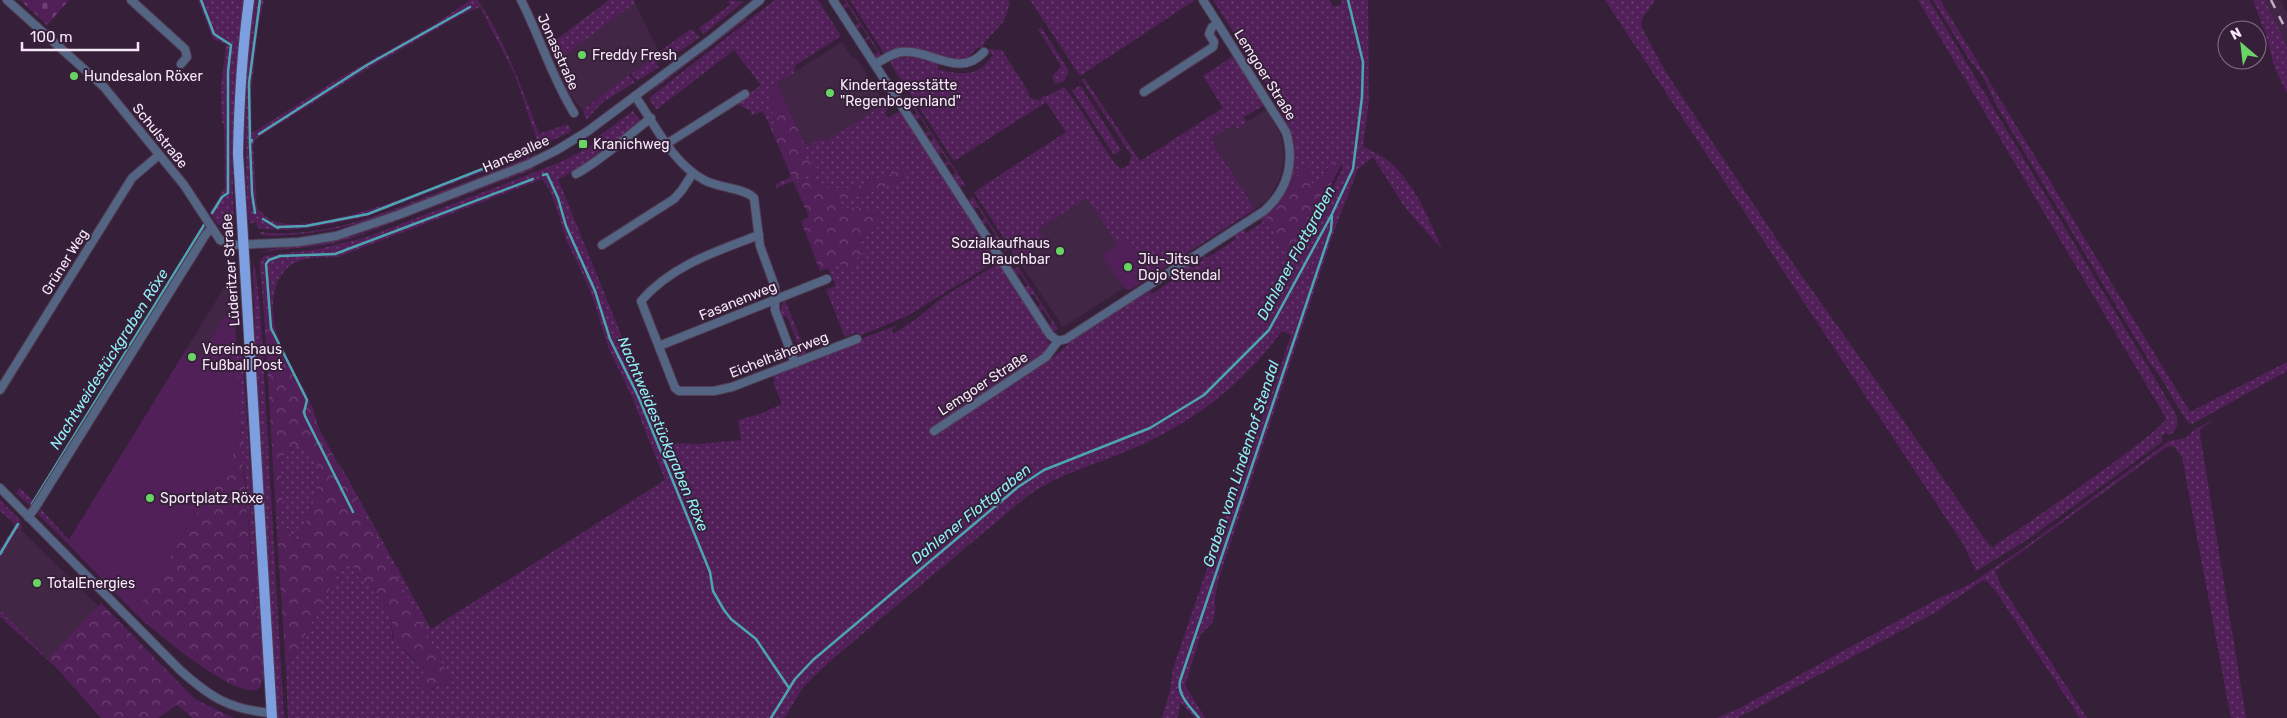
<svg xmlns="http://www.w3.org/2000/svg" width="2287" height="718" font-family="Rubik,sans-serif">
	<style>
		.built { fill: #412645 }
		.grass { fill: url(#grass-dots); fill-rule: evenodd }
		.forest { fill: url(#forest-crowns) }
		.cemetery { fill: url(#cemetery-stones) }
		.park { fill: #522059 }
		.lines { fill: none; stroke-linecap: round; stroke-linejoin: round }
		.stream { stroke: #4ca5b0; stroke-width: 2.5 }
		.minor-casing { stroke: #513c54; stroke-width: 10 }
		.major-casing { stroke: #513c54; stroke-width: 12 }
		.minor { stroke: #546584; stroke-width: 8 }
		.major { stroke: #7d9fdf; stroke-width: 10 }
		.rail { stroke: #c2b1c4; stroke-width: 2.5; stroke-dasharray: 9 9; stroke-linecap: butt }
		.poi-dot { fill: #69d464; stroke: #362039; stroke-width: 2 }
		.labels { text-anchor: middle; dominant-baseline: central; stroke-width: 4; stroke-linejoin: round; paint-order: stroke }
		.street-label { font-size: 14px; fill: #f7e8f9; stroke: #362039 }
		.poi-label { font-size: 14px; fill: #f7e8f9; stroke: #362039; text-anchor: start }
		.water-label { font-size: 15px; font-style: italic; fill: #91eff7; stroke: #362039 }
	</style>
	<defs>
		<pattern id="grass-dots" width="8" height="8" patternUnits="userSpaceOnUse" patternTransform="scale(1.25)"><rect width="8" height="8" fill="#522059"/><path d="M2 2h.1M6 6h.1" fill="none" stroke="#6c4072" stroke-width="1.8" stroke-linecap="round"/></pattern>
		<pattern id="forest-crowns" width="20" height="18" patternUnits="userSpaceOnUse" patternTransform="scale(1.25)"><rect width="20" height="18" fill="#522059"/><path d="M2 6a3 3 0 1 1 6 0M12 15a3 3 0 1 1 6 0" fill="none" stroke="#6c4072"/></pattern>
		<pattern id="cemetery-stones" width="16" height="16" patternUnits="userSpaceOnUse" patternTransform="scale(1.25)"><rect width="16" height="16" fill="#522059"/><path d="M2 7V4a2 2 0 0 1 4 0v3zM10 15v-3a2 2 0 0 1 4 0v3z" fill="#6c4072"/></pattern>
	</defs>
	<rect width="100%" height="100%" fill="#362039"/>
	<!-- built -->
	<g class="built">
		<polygon points="2265,0 2280,0 2287,13 2287,46"/>
		<polygon points="635,3 659,52 583,110 569,94 556,62"/>
		<polygon points="842,42 853,59 856,57 885,104 826,142 821,138 806,147 777,83"/>
		<polygon points="1265,110 1267,111 1281,136 1284,159 1280,178 1275,188 1268,199 1255,209 1211,138 1234,124 1237,129"/>
		<polygon points="1087,197 1118,245 1103,255 1124,288 1063,327 1018,260 1046,242 1038,229"/>
		<polygon points="228,281 234,302 200,356 187,348"/>
		<polygon points="19,528 98,606 48,658 0,610 0,559"/>
	</g>
	<!-- grass -->
	<g class="grass">
		<path d="M 198,0 L 245,0 C 233,75 231,148 234,224 L 218,225 L 210,213 L 225,187 L 224,124 L 222,123 L 221,89 L 226,44 L 213,39 Z"/>
		<path d="M 255,0 L 264,0 L 258,27 L 251,93 L 252,133 L 343,76 L 435,24 L 470,0 L 478,0 C 505,41 522,88 539,134 L 568,124 L 571,131 L 514,160 L 365,217 L 314,227 L 287,230 L 259,229 L 255,222 L 250,224 L 248,215 C 244,143 243,72 255,0 ZM 480,7 L 515,75 L 538,143 C 485,167 329,237 276,222 C 268,220 263,213 257,208 L 253,144 L 257,138 L 367,69 L 459,16 Z"/>
		<polygon points="609,0 634,0 635,3 556,62 549,45"/>
		<polygon points="728,0 743,2 704,34 699,28 730,5"/>
		<polygon points="775,0 818,0 841,36 796,65 794,73 769,87 774,122 771,129 763,111 750,116 752,112 736,103 761,85 734,50 656,110 649,98"/>
		<polygon points="844,0 846,0 883,58 875,58 873,55 878,52 869,39 865,42 863,40 868,37 861,26 856,29 855,26 859,23 848,6 844,9 842,6 846,3"/>
		<polygon points="850,0 1008,0 1010,3 1004,21 983,44 984,49 978,47 970,55 972,61 960,63 926,53 885,55"/>
		<polygon points="1030,0 1195,0 1080,76"/>
		<path d="M 1210,0 L 1330,0 L 1333,7 L 1342,4 L 1341,0 L 1368,0 L 1369,101 L 1363,146 C 1371,151 1382,156 1390,162 C 1415,184 1429,219 1442,249 L 1406,209 L 1373,157 L 1358,169 L 1334,231 L 1218,581 L 1215,599 L 1215,615 L 1212,623 L 1201,634 L 1185,685 L 1205,718 L 1195,718 L 1181,703 L 1177,718 L 1162,718 L 1170,691 L 1173,669 L 1222,524 L 1279,372 L 1291,335 L 1282,331 C 1243,384 1194,422 1134,448 C 1096,465 1057,473 1024,499 L 829,662 L 804,686 L 784,718 L 288,718 L 286,670 L 346,559 L 350,561 L 357,575 L 376,593 L 391,617 L 392,637 L 414,661 L 422,666 L 424,676 L 432,690 L 438,685 L 446,685 L 452,682 L 346,481 L 337,459 L 431,629 L 665,480 L 631,395 L 609,349 L 590,290 L 566,239 L 556,206 L 549,189 L 542,179 L 338,257 C 327,258 313,256 302,260 C 279,266 272,291 273,312 L 268,311 L 264,313 L 260,267 L 260,261 L 264,256 L 319,249 L 367,237 L 561,162 L 590,147 L 596,138 L 633,111 L 641,122 L 587,165 L 558,179 L 665,443 L 699,444 L 741,440 L 738,420 L 760,414 L 782,404 L 773,382 L 775,381 L 773,375 L 797,365 L 814,362 L 824,353 L 898,325 L 892,330 L 893,334 L 916,319 L 943,297 L 996,265 L 1001,264 L 1048,338 L 1049,349 L 935,434 L 1054,357 L 1075,338 L 1149,289 L 1152,294 L 1176,278 L 1174,274 L 1189,264 L 1192,268 L 1203,260 L 1201,256 L 1204,254 L 1207,258 L 1236,239 L 1234,235 L 1243,229 L 1246,233 L 1263,222 L 1260,218 L 1267,213 L 1269,223 L 1306,222 L 1304,220 L 1309,215 L 1315,215 L 1321,213 L 1343,167 L 1342,163 L 1339,161 L 1327,168 L 1321,179 L 1313,184 L 1309,180 L 1310,171 L 1297,173 L 1288,188 C 1296,162 1296,140 1282,116 L 1286,114 L 1213,0 Z"/>
		<path d="M 1605,0 L 1655,0 L 1642,19 L 1641,26 L 1667,74 L 1792,262 L 1868,369 L 1988,544 L 1993,547 C 2017,530 2162,433 2166,418 L 1918,0 L 1929,0 L 2173,409 C 2179,420 2180,426 2170,435 L 2166,433 L 2162,436 L 2162,442 L 2027,540 L 1976,571 L 1963,544 Z"/>
		<path d="M 1933,0 L 1940,0 L 2190,412 L 2287,362 L 2287,371 L 2192,424 C 2183,422 2164,378 2152,366 L 1995,103 C 1989,87 1982,73 1970,61 Z"/>
		<polygon points="2253,0 2265,0 2287,46 2287,93 2275,69 2266,35"/>
		<polygon points="745,18 747,19 648,94 656,86"/>
		<polygon points="1041,27 1069,71 1064,81 1055,84 1052,77 1061,66 1038,29"/>
		<polygon points="691,29 700,37 666,61 659,52"/>
		<path d="M 989,49 L 1002,50 L 1029,93 L 1029,97 L 1040,101 L 1043,96 L 1049,95 L 1064,87 C 1077,100 1112,165 1121,169 L 1129,165 L 1131,155 L 1081,79 L 1084,78 L 1140,161 L 1223,108 L 1203,76 L 1233,56 L 1265,105 L 1243,117 L 1247,122 L 1237,129 L 1234,124 L 1211,139 L 1255,209 L 1152,276 L 1128,239 L 1118,245 L 1087,198 L 1038,229 L 1046,241 L 1018,260 L 974,192 L 1066,132 L 1046,102 L 954,161 L 890,63 L 896,57 L 924,58 L 939,64 L 937,69 C 962,75 977,78 993,55 L 988,51 Z"/>
		<polygon points="653,57 659,67 637,81 631,74"/>
		<polygon points="629,75 635,82 603,102 586,120 583,110"/>
		<polygon points="1080,85 1121,150 1114,155 1072,91"/>
		<polygon points="907,95 966,186 958,186 951,176 956,173 950,164 945,167 944,164 948,161 942,152 938,155 929,141 933,138 931,134 926,137 924,134 929,131 920,117 915,120 913,116 917,113 907,98 902,100 901,99"/>
		<polygon points="885,104 888,108 885,113 888,118 901,110 995,255 995,260 990,265 907,316 859,336 857,332 845,337 826,290 836,286 828,268 841,264 856,268 854,261 863,249 858,248 857,244 861,238 879,226 834,204 837,198 865,195 904,178 885,176 853,188 832,189 817,180 793,181 776,188 776,184 798,174 809,175 816,173 805,158 806,147 821,138 826,141"/>
		<path d="M 536,154 L 536,156 L 517,165 C 447,192 377,226 301,234 C 288,235 271,238 259,234 L 261,232 C 324,239 382,214 439,192 C 472,180 504,168 536,154 Z"/>
		<polygon points="532,167 534,169 352,238 325,245 261,252 272,249 320,244 360,234"/>
		<polygon points="973,197 1007,250 1002,254 1005,250 998,239 994,241 992,239 996,236 987,222 983,225 981,221 985,218 978,207 973,210 968,201"/>
		<polygon points="204,223 207,224 206,229 37,502 31,507 16,493 20,488 33,500"/>
		<polygon points="253,266 255,266 260,307 284,718 278,718 257,411"/>
		<polygon points="1018,267 1058,329 1052,332 1048,326 1052,323 1043,309 1039,311 1037,308 1041,305 1033,294 1029,296 1024,288 1028,285 1020,273 1016,275 1012,270"/>
		<polygon points="785,300 807,355 802,357 795,355 801,352 787,316 781,318 781,307"/>
		<polygon points="238,346 242,348 265,677 262,682 244,465 232,457 241,441 236,347"/>
		<polygon points="2214,419 2200,430 2200,435 2246,718 2231,718 2182,457 2174,447 2168,446 1995,571 2000,584 2087,718 2080,718 1997,593 1987,581 1982,581 1936,612 1761,706 1737,718 1717,718 1740,708 1941,597 1969,585 2022,549 2169,441 2186,438 2194,430"/>
		<polygon points="302,445 311,452 323,477 298,542 295,541 287,528 283,527 277,535 276,515 279,517 280,461 287,450"/>
		<polygon points="0,500 20,520 22,531 19,528 0,559 0,549 14,527 14,523 0,511"/>
		<polygon points="41,509 69,540 67,543 38,514"/>
		<polygon points="0,610 60,671 0,617"/>
	</g>
	<!-- forest -->
	<g class="forest">
		<path d="M 785,112 L 790,112 L 806,147 L 806,158 C 811,163 814,159 818,170 C 810,179 800,173 792,178 L 771,129 L 776,118 Z"/>
		<path d="M 1335,161 L 1342,163 L 1317,213 L 1315,215 L 1308,215 L 1305,219 L 1310,225 L 1292,260 L 1288,260 L 1269,223 L 1267,213 L 1278,203 L 1302,167 L 1308,167 L 1310,171 L 1309,180 L 1313,184 C 1323,178 1325,169 1335,161 Z"/>
		<path d="M 901,170 L 904,172 L 904,178 L 900,181 L 865,195 L 837,199 L 835,204 C 854,213 861,201 881,217 L 879,226 L 861,238 L 857,244 L 865,251 L 854,261 L 856,271 L 850,272 L 840,264 L 820,271 L 801,221 L 809,217 L 793,181 L 817,180 L 832,189 L 853,188 Z"/>
		<path d="M 268,310 L 273,312 C 274,346 298,374 311,404 C 314,411 316,419 318,426 L 452,682 L 450,684 L 438,685 L 426,691 L 416,686 L 416,680 L 424,676 L 422,666 C 411,659 406,647 394,643 L 391,617 L 376,593 L 357,575 L 350,561 L 346,559 L 286,670 L 277,535 L 283,527 L 287,528 L 294,541 L 298,542 L 323,477 L 311,452 L 302,445 L 287,450 L 280,461 L 283,510 L 279,517 L 276,515 L 264,313 Z"/>
		<path d="M 241,441 L 262,682 C 256,718 149,627 135,613 Z"/>
		<polygon points="101,603 195,699 233,718 193,718 177,705 158,718 101,718 48,658"/>
	</g>
	<!-- cemetery -->
	<polygon class="cemetery" points="20,0 69,0 47,25"/>
	<!-- park -->
	<g class="park">
		<polygon points="777,83 790,112 782,113 774,122 769,87"/>
		<polygon points="1127,238 1152,276 1130,290 1125,289 1102,255"/>
		<polygon points="234,302 241,441 135,613 67,543 187,348 200,356"/>
	</g>
	<g class="lines">
		<!-- stream -->
		<g class="stream">
			<polyline points="201,0 214,34 231,45 228,72 228,193"/>
			<polyline points="259,134 367,65 470,7"/>
			<polyline points="252,140 250,143 252,192"/>
			<polyline points="250,143 249,83 260,0"/>
			<polyline points="543,175 547,174 558,198 566,226 595,291 610,339 639,398 710,572 713,591 724,610 731,619 756,639 789,688"/>
			<polyline points="252,193 255,213"/>
			<polyline points="212,213 222,197 228,193"/>
			<polyline points="263,219 278,228"/>
			<polyline points="278,227 306,226 368,214 533,149"/>
			<polyline points="280,256 269,260 266,264 271,328 307,400 304,412 305,416 353,512"/>
			<polyline points="280,256 335,254 533,179"/>
			<polyline points="32,504 204,225"/>
			<polyline points="0,554 18,524"/>
			<polyline points="771,718 795,679 813,660 1018,487 1044,470 1150,428 1204,395 1269,330 1332,214 1353,169 1362,97 1363,62 1348,0"/>
			<path d="M 1199,718 C 1191,708 1177,695 1180,681 L 1331,230 L 1332,216"/>
		</g>
		<defs>
			<g id="minor">
				<polyline points="7,0 104,87 184,185 220,240 233,245 299,242 336,236 398,215 529,164 557,150 588,131 710,40 760,0"/>
				<polyline points="131,0 185,49 187,57 181,64"/>
				<path d="M 521,0 C 540,37 552,78 574,113"/>
				<polyline points="833,0 1050,335 1058,341"/>
				<path d="M 875,64 C 883,60 891,54 900,52 C 930,48 959,80 984,52"/>
				<polyline points="1144,92 1213,47 1214,42 1209,34 1212,27 1218,24"/>
				<path d="M 635,96 C 655,124 672,163 704,180 C 718,188 745,188 754,198 L 760,246 L 775,287 L 775,310 L 795,363"/>
				<polyline points="668,143 745,94"/>
				<path d="M 576,174 C 603,159 626,137 651,118"/>
				<path d="M 759,235 C 717,251 672,265 641,301 L 675,388 L 679,391 L 714,391 L 732,387 L 857,339"/>
				<polyline points="602,245 674,199 682,190 693,173"/>
				<polyline points="659,346 827,279"/>
				<polyline points="0,390 132,178 159,155"/>
				<path d="M 934,431 L 1046,357 L 1058,341 L 1066,339 L 1264,211 C 1288,190 1295,162 1286,132 L 1203,0"/>
				<path d="M 0,488 L 180,670 C 210,697 230,710 272,713"/>
				<polyline points="28,517 35,508 206,234 212,228"/>
			</g>
			<path id="major" d="M 249,0 C 242,52 239,102 238,154 L 272,718"/>
		</defs>
		<!-- minor casing -->
		<use href="#minor" class="minor-casing"/>
		<!-- major casing -->
		<use href="#major" class="major-casing"/>
		<!-- minor -->
		<use href="#minor" class="minor"/>
		<!-- major -->
		<use href="#major" class="major"/>
		<!-- rail -->
		<polyline class="rail" points="2271,0 2287,32"/>
	</g>
	<!-- markers -->
	<g class="poi-dot">
		<circle cx="582" cy="55" r="5"/>
		<circle cx="74" cy="76" r="5"/>
		<circle cx="830" cy="93" r="5"/>
		<rect x="578" y="139" width="10" height="10" rx="2.5"/>
		<circle cx="1060" cy="251" r="5"/>
		<circle cx="1128" cy="267" r="5"/>
		<circle cx="192" cy="357" r="5"/>
		<circle cx="150" cy="498" r="5"/>
		<circle cx="37" cy="583" r="5"/>
	</g>
	<g class="labels">
		<!-- street labels -->
		<g class="street-label">
			<text transform="translate(558 52) rotate(66)">Jonasstraße</text>
			<text transform="translate(1265 75) rotate(58)">Lemgoer Straße</text>
			<text transform="translate(160 136) rotate(51)">Schulstraße</text>
			<text transform="translate(516 154) rotate(-24)">Hanseallee</text>
			<text transform="translate(65 262) rotate(-58)">Grüner Weg</text>
			<text transform="translate(231 270) rotate(-94)">Lüderitzer Straße</text>
			<text transform="translate(738 301) rotate(-22)">Fasanenweg</text>
			<text transform="translate(779 355) rotate(-21)">Eichelhäherweg</text>
			<text transform="translate(983 384) rotate(-33)">Lemgoer Straße</text>
		</g>
		<!-- poi labels -->
		<g class="poi-label">
			<text x="592" y="55">Freddy Fresh</text>
			<text x="84" y="76">Hundesalon Röxer</text>
			<text x="840" y="85">Kindertagesstätte<tspan x="840" dy="16">"Regenbogenland"</tspan></text>
			<text x="593" y="144">Kranichweg</text>
			<text x="1050" y="243" text-anchor="end">Sozialkaufhaus<tspan x="1050" dy="16">Brauchbar</tspan></text>
			<text x="1138" y="259">Jiu-Jitsu<tspan x="1138" dy="16">Dojo Stendal</tspan></text>
			<text x="202" y="349">Vereinshaus<tspan x="202" dy="16">Fußball Post</tspan></text>
			<text x="160" y="498">Sportplatz Röxe</text>
			<text x="47" y="583">TotalEnergies</text>
		</g>
		<!-- water labels -->
		<g class="water-label">
			<text transform="translate(1296 253) rotate(-62)">Dahlener Flottgraben</text>
			<text transform="translate(109 359) rotate(-58)">Nachtweidestückgraben Röxe</text>
			<text transform="translate(663 434) rotate(67)">Nachtweidestückgraben Röxe</text>
			<text transform="translate(1241 464) rotate(-72)">Graben vom Lindenhof Stendal</text>
			<text transform="translate(971 514) rotate(-39)">Dahlener Flottgraben</text>
		</g>
	</g>
	<!-- north arrow -->
	<g transform="translate(2242 45) rotate(332)"><circle r="24" fill="#362039" stroke="#837086"/>
	<path d="M0-4L9 19L0 12L-9 19Z" fill="#69d464"/>
	<text y="-8" font-size="14" font-weight="bold" text-anchor="middle" fill="#f7e8f9">N</text>
	</g>
	<!-- scale -->
	<path d="M22 42v8h116v-8" fill="none" stroke="#f7e8f9" stroke-width="2.5"/>
	<text x="30" y="42" font-size="15" fill="#f7e8f9" stroke="#362039" stroke-width="4" paint-order="stroke">100 m</text>
</svg>
